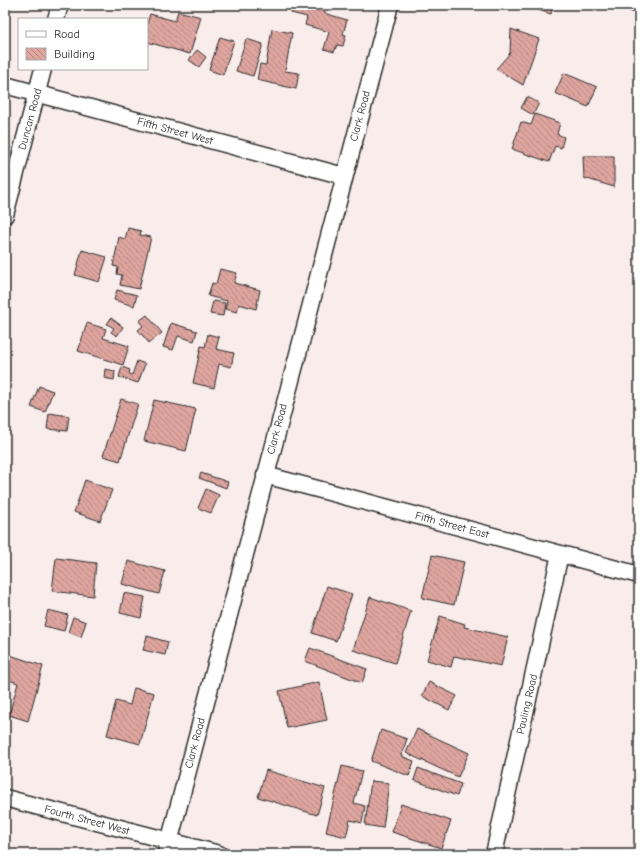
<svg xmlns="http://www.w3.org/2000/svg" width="644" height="859" font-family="'Comic Neue',sans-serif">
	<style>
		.building { fill: url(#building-back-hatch); stroke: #2b2b2b }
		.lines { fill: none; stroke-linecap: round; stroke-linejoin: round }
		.street-casing { stroke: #2b2b2b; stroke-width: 19 }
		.street { stroke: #fff; stroke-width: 16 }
		.labels { text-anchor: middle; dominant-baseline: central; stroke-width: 3; stroke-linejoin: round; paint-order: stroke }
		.street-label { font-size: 11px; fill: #2b2b2b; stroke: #fff }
	</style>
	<defs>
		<pattern id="building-back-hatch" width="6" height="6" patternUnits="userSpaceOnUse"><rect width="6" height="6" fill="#dfa59f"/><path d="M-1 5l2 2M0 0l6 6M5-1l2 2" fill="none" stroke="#b58782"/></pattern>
	</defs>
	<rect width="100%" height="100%" fill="#f9edec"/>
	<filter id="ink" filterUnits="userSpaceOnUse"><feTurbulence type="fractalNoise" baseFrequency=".025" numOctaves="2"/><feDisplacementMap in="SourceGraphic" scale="8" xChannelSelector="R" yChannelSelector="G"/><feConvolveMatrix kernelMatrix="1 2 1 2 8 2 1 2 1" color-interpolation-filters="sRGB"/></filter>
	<g filter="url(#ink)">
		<!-- building -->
		<g class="building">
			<polygon points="294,5 326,5 324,13 347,20 343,34 346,35 343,46 337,45 334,52 324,49 329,32 305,25 307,17 291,13"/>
			<polygon points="539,5 553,6 551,14 538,10"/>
			<polygon points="611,5 639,5 639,10 638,14"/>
			<polygon points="178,11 201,17 190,54 147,42 147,24 150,14 175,21"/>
			<polygon points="272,29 292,33 285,71 299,73 296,89 257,80 260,64 266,65"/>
			<polygon points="511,29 539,39 523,85 496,69 510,53"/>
			<polygon points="220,37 234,41 223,75 209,70"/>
			<polygon points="246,39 263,44 253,76 236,71"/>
			<polygon points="197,50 206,57 199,67 189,60"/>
			<polygon points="564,73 597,87 588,107 555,93"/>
			<polygon points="527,97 539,103 533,115 521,108"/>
			<polygon points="535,114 560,123 557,134 564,137 561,148 555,146 549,162 512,149 521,122 531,125"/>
			<polygon points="583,156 614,156 614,187 584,178"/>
			<polygon points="128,228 141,231 140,235 151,237 139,289 120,285 122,275 117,274 118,267 113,266 119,237 125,239"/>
			<polygon points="82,250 107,257 99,282 75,275"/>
			<polygon points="220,269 237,273 234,283 260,290 256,309 239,304 237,312 225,309 227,301 208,296 212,283 216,284"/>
			<polygon points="117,290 137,295 134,306 114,300"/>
			<polygon points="213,301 225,303 223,316 210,314"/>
			<polygon points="147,315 162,333 149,343 138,330 143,326 139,321"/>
			<polygon points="111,318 123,327 117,336 111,332 114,328 107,324"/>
			<polygon points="87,323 106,329 103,338 129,346 123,365 78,351"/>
			<polygon points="171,323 197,331 194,341 178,336 173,350 163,347"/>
			<polygon points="208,334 219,337 216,349 234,353 231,367 219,364 214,388 193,383 201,346 205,347"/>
			<polygon points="137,361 145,364 138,383 119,377 122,367 130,370 129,373 132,375"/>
			<polygon points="105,369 115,371 114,380 104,378"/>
			<polygon points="39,386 53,391 45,412 31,407"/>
			<polygon points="121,399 138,404 120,461 103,456"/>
			<polygon points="154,400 196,409 186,451 144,441"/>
			<polygon points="49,413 69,416 67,431 47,429"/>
			<polygon points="201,473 228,482 226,488 199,478"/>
			<polygon points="85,480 112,490 100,521 74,512"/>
			<polygon points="206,489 219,495 211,513 198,508"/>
			<polygon points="432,555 464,562 454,605 422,598"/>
			<polygon points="56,558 96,563 93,596 52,591"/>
			<polygon points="128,561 165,571 159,594 122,584"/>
			<polygon points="327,586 352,594 336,641 312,633"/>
			<polygon points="124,593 145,597 141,618 120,613"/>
			<polygon points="370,597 411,611 395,663 353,650"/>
			<polygon points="48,610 68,615 64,631 44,626"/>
			<polygon points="440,616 465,624 464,627 508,637 501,666 454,656 451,667 427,660"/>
			<polygon points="73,617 86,622 81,637 68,632"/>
			<polygon points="147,636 168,642 165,655 143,650"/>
			<polygon points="310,648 367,669 362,683 305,661"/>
			<polygon points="10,655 43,666 28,721 9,715 18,683 5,679"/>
			<polygon points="319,682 327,720 287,728 279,691"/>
			<polygon points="429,682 457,696 449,710 422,696"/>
			<polygon points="134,688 154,693 140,744 107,735 116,701 130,705"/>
			<polygon points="417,729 469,753 458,777 406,753"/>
			<polygon points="381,730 407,739 401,756 414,761 409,776 371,761"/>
			<polygon points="342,766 362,771 354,803 365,806 362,823 350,820 346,837 326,832"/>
			<polygon points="418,768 461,784 457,796 414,780"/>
			<polygon points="266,770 325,788 317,815 258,797"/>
			<polygon points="371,781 389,783 383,828 365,825"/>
			<polygon points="401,804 451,821 441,848 392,832"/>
		</g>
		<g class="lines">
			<defs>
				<g id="street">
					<polyline points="56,19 60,5"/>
					<polyline points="5,85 344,176"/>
					<polyline points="5,215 43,69"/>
					<polyline points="265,475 639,575"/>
					<polyline points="5,798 219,854"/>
					<polyline points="166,854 390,5"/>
					<polyline points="494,854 560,554"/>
				</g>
			</defs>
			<!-- street casing -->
			<use href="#street" class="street-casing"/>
			<!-- street -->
			<use href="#street" class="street"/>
		</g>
	</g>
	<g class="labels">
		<!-- street labels -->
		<g class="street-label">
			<text transform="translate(360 116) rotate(-75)">Clark Road</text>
			<text transform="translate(30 119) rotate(-75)">Duncan Road</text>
			<text transform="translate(175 131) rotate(15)">Fifth Street West</text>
			<text transform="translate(277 429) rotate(-75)">Clark Road</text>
			<text transform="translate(452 525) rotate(15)">Fifth Street East</text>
			<text transform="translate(527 704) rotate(-77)">Pauling Road</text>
			<text transform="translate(195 743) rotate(-75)">Clark Road</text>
			<text transform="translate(87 820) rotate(15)">Fourth Street West</text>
		</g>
	</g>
	<!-- margin -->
	<rect width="644" height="859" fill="none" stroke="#fff" stroke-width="20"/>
	<rect x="10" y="10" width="624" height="839" fill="none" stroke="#2b2b2b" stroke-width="1.5" filter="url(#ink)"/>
	<!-- legend -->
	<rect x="18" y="18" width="130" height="52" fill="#ffffff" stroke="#aaaaaa"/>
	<rect x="26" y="31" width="20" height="6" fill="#ffffff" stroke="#aaaaaa"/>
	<text x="54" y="38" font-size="12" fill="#2b2b2b">Road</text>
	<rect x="26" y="48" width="20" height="12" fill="url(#building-back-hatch)" stroke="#aaaaaa"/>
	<text x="54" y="58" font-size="12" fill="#2b2b2b">Building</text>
</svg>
